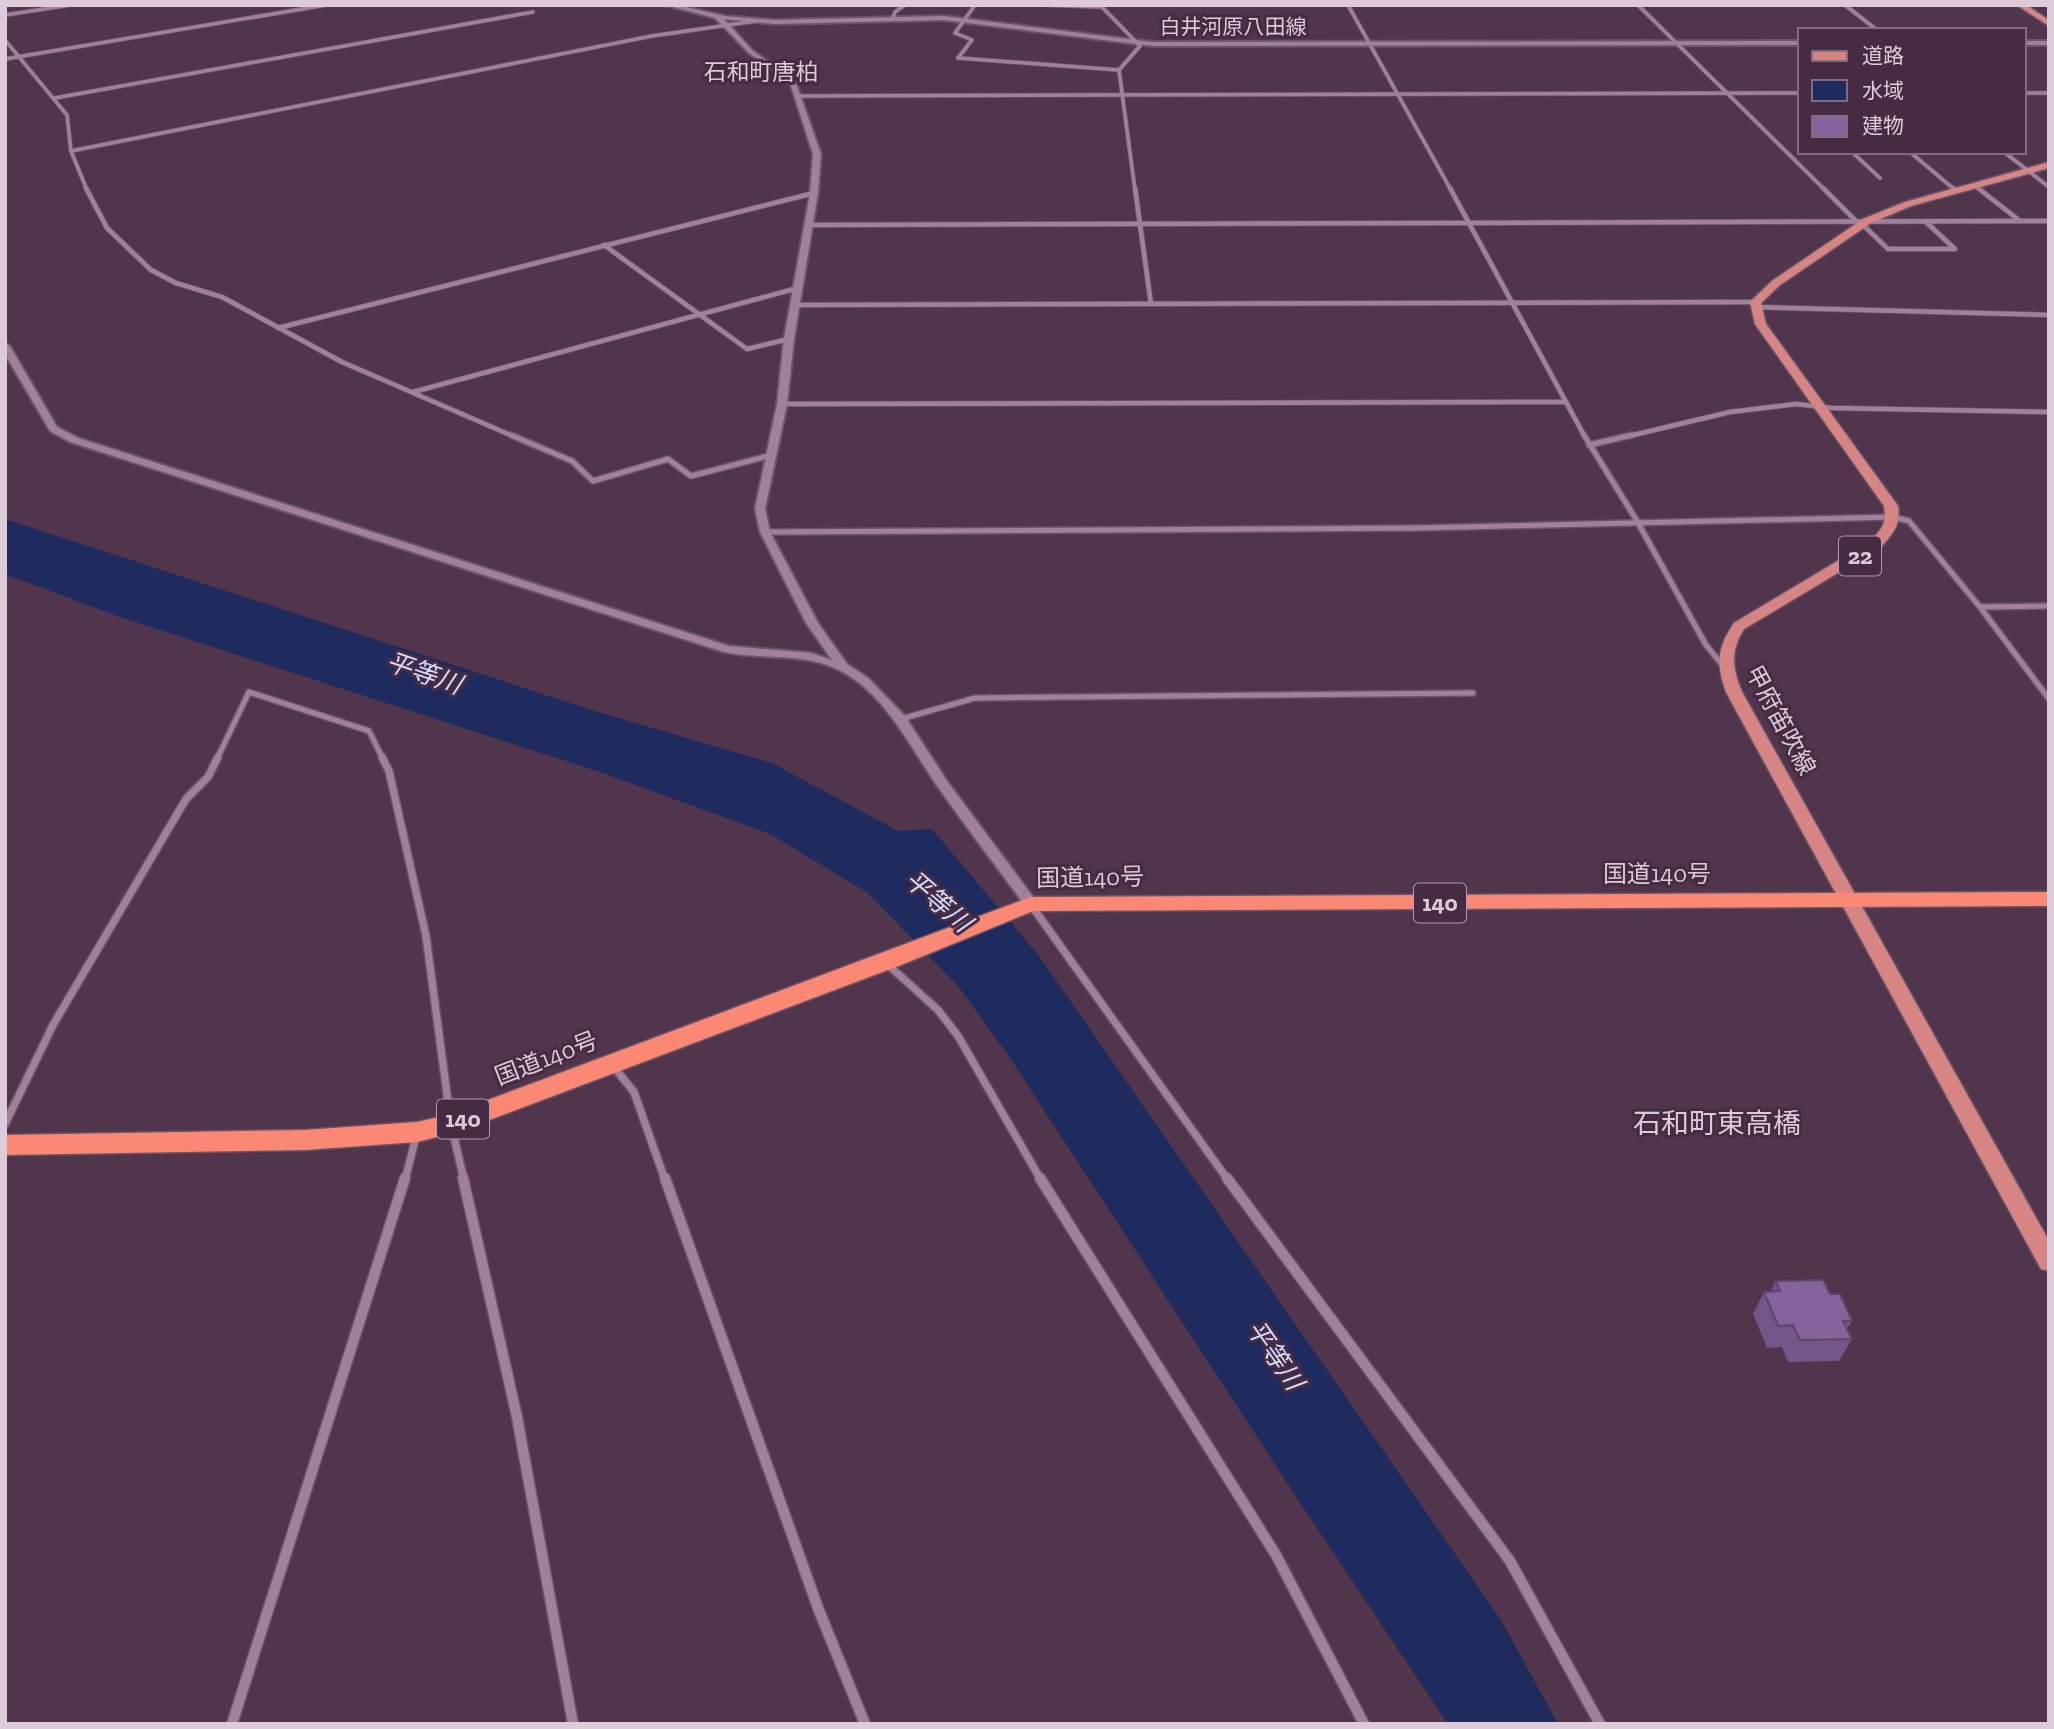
<svg xmlns="http://www.w3.org/2000/svg" width="2054" height="1729" font-family="'Zilla Slab','Noto Sans JP',serif">
	<style>
		.water { fill: #1f2a5f }
		.lines { fill: none; stroke-linecap: round; stroke-linejoin: round }
		.street-far4-casing { stroke: #6b5468; stroke-width: 5 }
		.street-far3-casing { stroke: #6b5468; stroke-width: 6 }
		.street-far2-casing { stroke: #6b5468; stroke-width: 8 }
		.street-far1-casing { stroke: #6b5468; stroke-width: 10 }
		.street-casing { stroke: #6b5468; stroke-width: 13 }
		.secondary-casing { stroke: #6b5468; stroke-width: 4 }
		.primary-casing { stroke: #6b5468; stroke-width: 3 }
		.highway-casing { stroke: #6b5468; stroke-width: 3 }
		.street-far4 { stroke: #a0809b; stroke-width: 3.5 }
		.street-far3 { stroke: #a0809b; stroke-width: 4.5 }
		.street-far2 { stroke: #a0809b; stroke-width: 5 }
		.street-far1 { stroke: #a0809b; stroke-width: 7 }
		.street { stroke: #a0809b; stroke-width: 10 }
		.secondary { fill: #a0809b; fill-rule: evenodd }
		.primary { fill: #d68584; fill-rule: evenodd }
		.highway { fill: #fa8874; fill-rule: evenodd }
		.wall { fill: #735587 }
		.building { fill: #86639d; stroke: #5e456e; stroke-width: 2 }
		.labels { text-anchor: middle; dominant-baseline: central; stroke-width: 6; stroke-linejoin: round; paint-order: stroke }
		.far-street-label { font-size: 21px; fill: #ddcbda; stroke: #462b42 }
		.far-quarter-label { font-size: 23px; fill: #ddcbda; stroke: #462b42 }
		.shield { fill: #462b42; stroke: #b09bac; stroke-width: 2 }
		.shield-label { font-size: 23px; font-weight: bold; fill: #ddcbda }
		.street-label { font-size: 24px; fill: #ddcbda; stroke: #462b42 }
		.water-label { font-size: 26px; font-style: italic; fill: #d0dbff; stroke: #462b42 }
		.quarter-label { font-size: 28px; fill: #ddcbda; stroke: #462b42 }
	</style>
	<rect width="100%" height="100%" fill="#51354d"/>
	<!-- water -->
	<polygon class="water" points="5,519 595,711 772,763 898,831 932,829 1039,956 1501,1620 1558,1724 1448,1724 1295,1495 1010,1058 959,987 868,893 770,834 597,771 120,617 5,574"/>
	<g class="lines">
		<defs>
			<g id="street-far4">
				<polyline points="1047,5 1102,7 1140,46 1119,70 1135,190"/>
				<polyline points="1348,5 1451,190"/>
				<polyline points="1638,5 1825,190"/>
				<polyline points="1845,5 1877,30"/>
				<polyline points="5,15 70,5"/>
				<polyline points="893,18 895,12 905,5"/>
				<polyline points="5,40 67,115 71,151 87,190"/>
				<polyline points="958,58 1119,70"/>
				<polyline points="958,58 972,40 955,33 975,5"/>
				<polyline points="5,59 326,5"/>
				<polyline points="2024,93 2049,93"/>
				<polyline points="799,96 1800,93"/>
				<polyline points="55,98 533,12"/>
				<polyline points="71,151 652,36 756,21"/>
				<polyline points="1852,152 1880,178"/>
				<polyline points="1910,152 1955,190"/>
				<polyline points="2004,152 2049,187"/>
				<polyline points="1974,185 1980,190"/>
			</g>
			<g id="street-far3">
				<polyline points="86,188 107,228 151,270 176,283 222,297 342,362 515,437"/>
				<polyline points="1135,188 1151,304"/>
				<polyline points="1450,188 1585,437"/>
				<polyline points="1823,188 1856,221"/>
				<polyline points="1953,188 1956,191"/>
				<polyline points="1978,188 2020,221"/>
				<polyline points="1862,224 1888,249 1955,249 1926,222"/>
				<polyline points="808,225 2049,221"/>
				<polyline points="604,245 747,349 789,339"/>
				<polyline points="796,305 1755,302"/>
				<polyline points="1755,307 2049,315"/>
				<polyline points="278,328 814,193"/>
				<polyline points="413,392 798,288"/>
				<polyline points="782,404 1565,402"/>
				<polyline points="1625,437 1730,412 1796,404 1832,408 2049,412"/>
			</g>
			<g id="street-far2">
				<polyline points="511,435 572,461 593,481 668,459 691,476 772,455"/>
				<polyline points="1584,435 1637,521 1706,645 1724,667"/>
				<polyline points="1589,445 1632,435"/>
				<polyline points="765,532 1416,528 1893,517 1909,521 1980,607 2049,699"/>
				<polyline points="1980,607 2049,606"/>
				<polyline points="901,719 975,698 1473,693"/>
				<polyline points="217,759 249,692 369,731 383,759"/>
			</g>
			<g id="street-far1">
				<polyline points="382,757 389,771 426,936 451,1124 464,1180"/>
				<polyline points="1031,905 1228,1180"/>
				<polyline points="886,963 938,1010 958,1036 1041,1180"/>
				<polyline points="613,1066 634,1092 665,1180"/>
				<polyline points="5,1124 53,1025 186,799 208,777 218,757"/>
				<polyline points="405,1180 417,1133"/>
			</g>
			<g id="street">
				<polyline points="463,1178 517,1417 573,1724"/>
				<polyline points="665,1178 818,1608 865,1724"/>
				<polyline points="1040,1178 1276,1555 1364,1724"/>
				<polyline points="1227,1178 1510,1561 1600,1724"/>
				<polyline points="232,1724 405,1178"/>
			</g>
			<g id="secondary">
				<path d="M 665,5 L 677,5 L 725,16 L 774,20 L 944,16 L 1152,42 L 1800,41 L 1800,45 L 1152,46 L 944,20 L 774,24 L 724,19 L 753,51 L 791,78 L 797,86 L 821,154 L 818,193 L 794,339 L 787,404 L 765,509 L 770,532 L 818,623 L 847,664 L 868,678 L 905,716 L 947,781 L 1036,901 L 1038,904 L 1036,907 L 1026,907 C 997,867 966,827 938,787 C 910,747 885,693 839,670 C 804,652 761,660 724,652 L 70,442 L 50,431 L 5,354 L 5,343 L 10,346 L 57,427 L 78,438 L 729,646 L 811,653 L 832,660 L 806,623 L 760,532 L 755,509 L 777,404 L 784,339 L 810,193 L 813,154 L 791,86 L 787,80 L 749,53 L 715,18 Z"/>
				<rect x="2024" y="41" width="25" height="4"/>
			</g>
			<g id="primary">
				<polygon points="2017,5 2026,5 2049,20 2049,26"/>
				<path d="M 2049,162 L 2049,168 L 1911,206 L 1871,223 L 1780,285 L 1761,303 L 1766,324 L 1898,506 C 1901,525 1893,533 1881,547 L 1744,629 C 1730,651 1732,668 1742,692 L 2049,1241 L 2049,1271 L 2041,1269 L 1726,692 C 1716,664 1717,648 1734,623 L 1871,541 C 1882,529 1887,523 1884,506 L 1755,324 L 1750,302 L 1772,281 L 1863,219 L 1905,202 Z"/>
			</g>
			<polygon id="highway" points="2049,892 2049,906 1033,911 901,965 460,1131 417,1142 305,1150 5,1155 5,1135 305,1130 417,1122 448,1115 1031,897"/>
		</defs>
		<!-- street-far4 casing -->
		<use href="#street-far4" class="street-far4-casing"/>
		<!-- street-far3 casing -->
		<use href="#street-far3" class="street-far3-casing"/>
		<!-- street-far2 casing -->
		<use href="#street-far2" class="street-far2-casing"/>
		<!-- street-far1 casing -->
		<use href="#street-far1" class="street-far1-casing"/>
		<!-- street casing -->
		<use href="#street" class="street-casing"/>
		<!-- secondary casing -->
		<use href="#secondary" class="secondary-casing"/>
		<!-- primary casing -->
		<use href="#primary" class="primary-casing"/>
		<!-- highway casing -->
		<use href="#highway" class="highway-casing"/>
		<!-- street-far4 -->
		<use href="#street-far4" class="street-far4"/>
		<!-- street-far3 -->
		<use href="#street-far3" class="street-far3"/>
		<!-- street-far2 -->
		<use href="#street-far2" class="street-far2"/>
		<!-- street-far1 -->
		<use href="#street-far1" class="street-far1"/>
		<!-- street -->
		<use href="#street" class="street"/>
		<!-- secondary -->
		<use href="#secondary" class="secondary"/>
		<!-- primary -->
		<use href="#primary" class="primary"/>
		<!-- highway -->
		<use href="#highway" class="highway"/>
	</g>
	<!-- wall -->
	<polygon class="wall" points="1776,1281 1830,1294 1852,1321 1847,1329 1852,1339 1839,1361 1788,1362 1782,1347 1767,1348 1753,1314 1764,1292 1771,1291"/>
	<!-- building -->
	<polygon class="building" points="1823,1280 1830,1294 1840,1294 1852,1321 1843,1321 1852,1339 1800,1340 1793,1325 1778,1326 1764,1292 1780,1291 1776,1281"/>
	<g class="labels">
		<!-- far-street labels -->
		<g class="far-street-label">
			<text x="1233" y="26">白井河原八田線</text>
		</g>
		<!-- far-quarter labels -->
		<g class="far-quarter-label">
			<text x="761" y="72">石和町唐柏</text>
		</g>
		<!-- shield labels -->
		<g class="shield">
			<rect x="1839" y="536.5" width="42" height="39" rx="5"/>
			<rect x="1414" y="883.5" width="52" height="39" rx="5"/>
			<rect x="437" y="1099.5" width="52" height="39" rx="5"/>
		</g>
		<g class="shield-label">
			<text x="1860" y="556">22</text>
			<text x="1440" y="903">140</text>
			<text x="463" y="1119">140</text>
		</g>
		<!-- street labels -->
		<g class="street-label">
			<text transform="translate(1781 720) rotate(62)">甲府笛吹線</text>
			<text x="1657" y="873">国道140号</text>
			<text transform="translate(1090 877) rotate(-1)">国道140号</text>
			<text transform="translate(546 1058) rotate(-21)">国道140号</text>
		</g>
		<!-- water labels -->
		<g class="water-label">
			<text transform="translate(424 673) rotate(19)">平等川</text>
			<text transform="translate(938 901) rotate(41)">平等川</text>
			<text transform="translate(1275 1355) rotate(55)">平等川</text>
		</g>
		<!-- quarter labels -->
		<g class="quarter-label">
			<text x="1717" y="1123">石和町東高橋</text>
		</g>
	</g>
	<!-- border -->
	<rect width="2054" height="1729" fill="none" stroke="#ddcbda" stroke-width="14"/>
	<!-- legend -->
	<rect x="1798" y="28" width="228" height="126" fill="#462b42" stroke="#826b7f" stroke-width="2"/>
	<rect x="1812" y="51" width="35" height="10" fill="#d68584" stroke="#826b7f" stroke-width="2"/>
	<text x="1862" y="63" font-size="21" fill="#ddcbda">道路</text>
	<rect x="1812" y="80" width="35" height="21" fill="#1f2a5f" stroke="#826b7f" stroke-width="2"/>
	<text x="1862" y="98" font-size="21" fill="#ddcbda">水域</text>
	<rect x="1812" y="116" width="35" height="21" fill="#86639d" stroke="#826b7f" stroke-width="2"/>
	<text x="1862" y="133" font-size="21" fill="#ddcbda">建物</text>
</svg>
